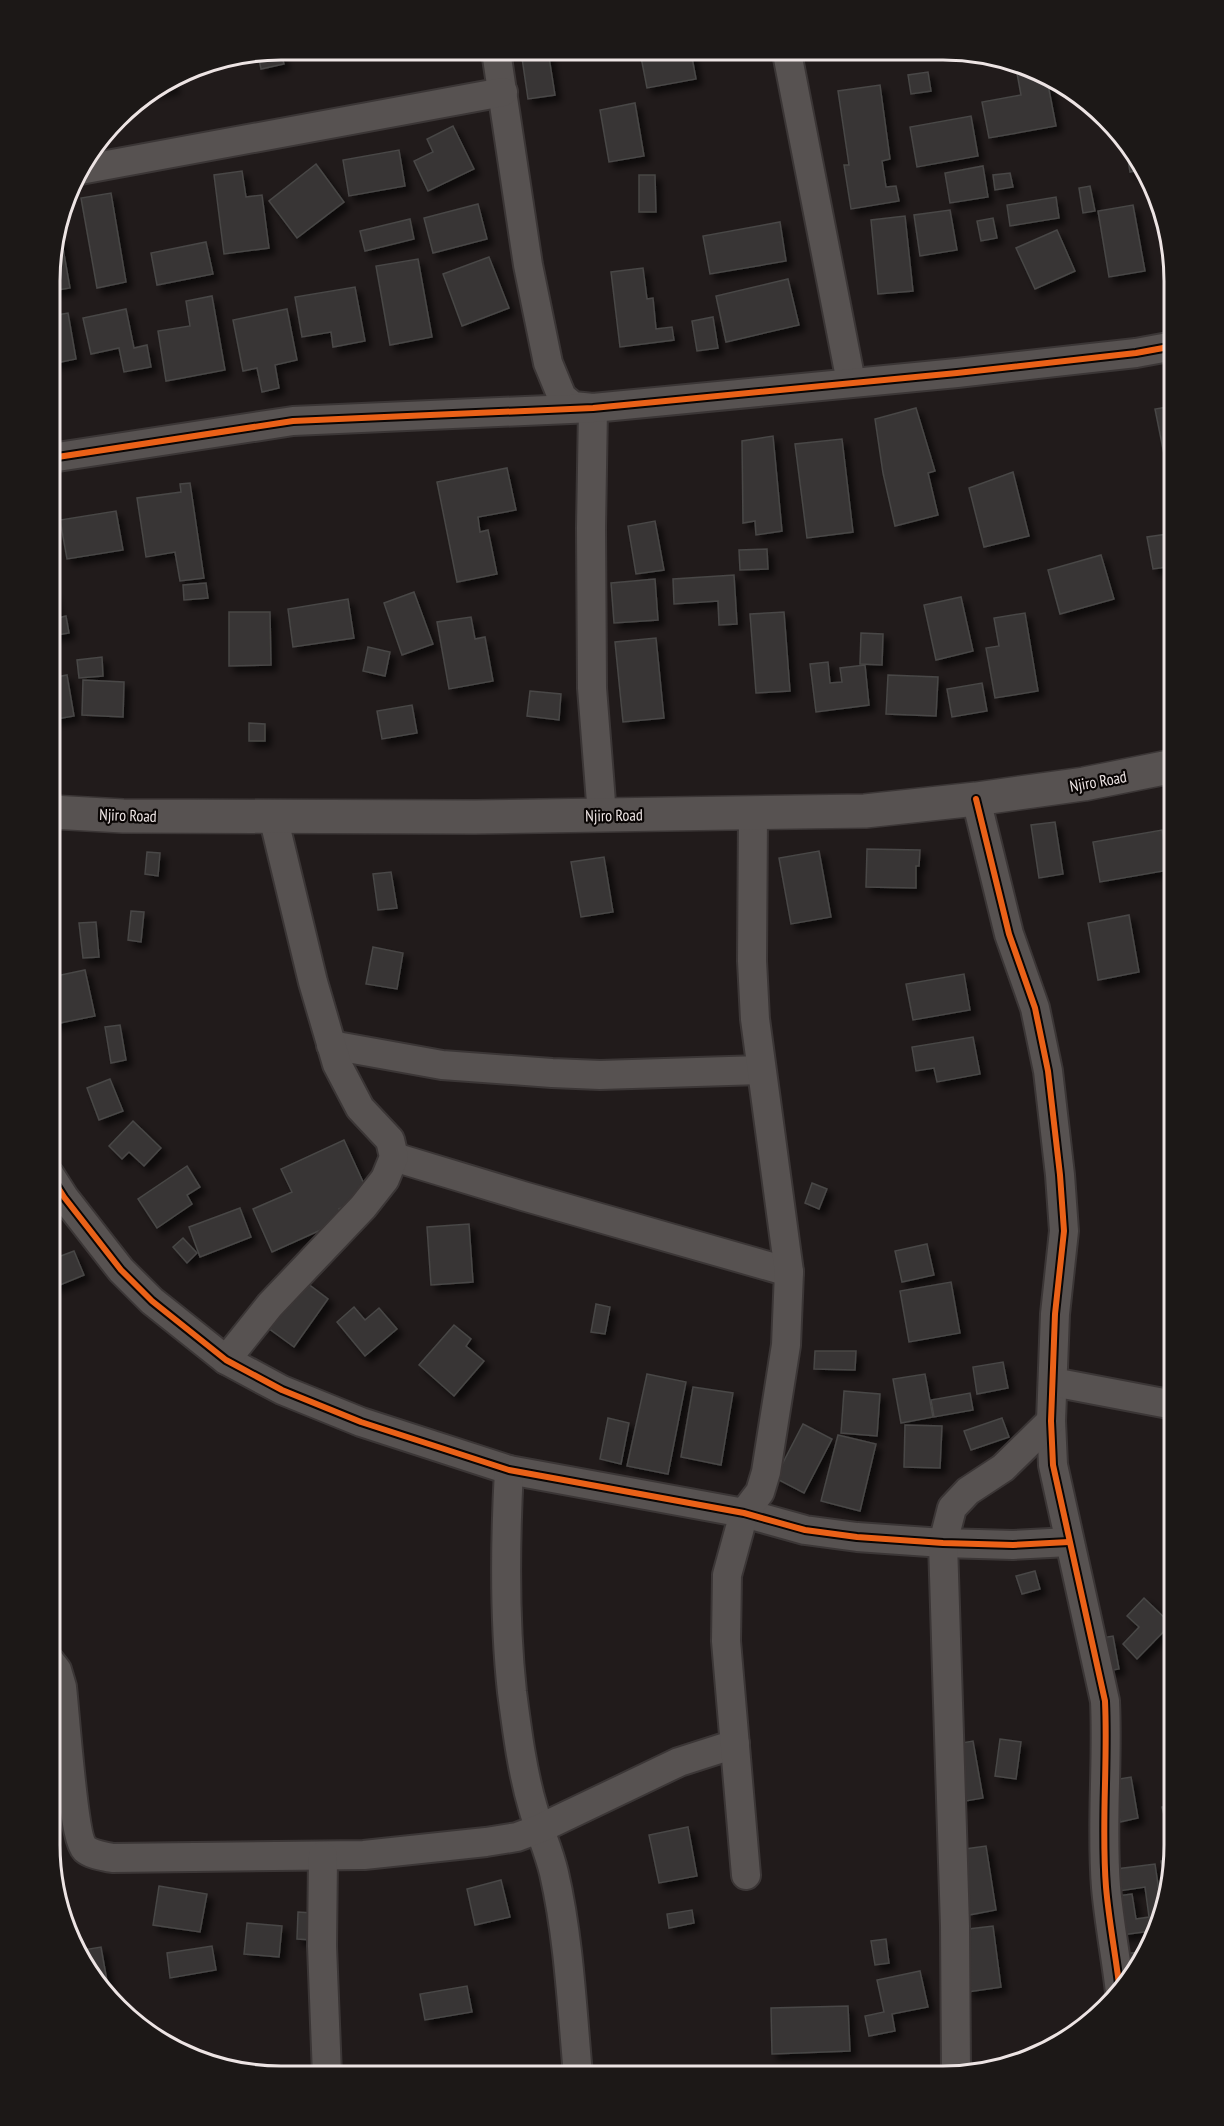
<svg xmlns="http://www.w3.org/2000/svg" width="1224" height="2126" font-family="'PT Sans Narrow',sans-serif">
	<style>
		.building { fill: #383635; stroke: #484746; stroke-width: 1.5; filter: url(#shadow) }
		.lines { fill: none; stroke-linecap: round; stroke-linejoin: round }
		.minor-casing { stroke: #3b3636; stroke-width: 32 }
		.tertiary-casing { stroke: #3b3636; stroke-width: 36 }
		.minor { stroke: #575251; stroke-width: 28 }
		.tertiary { stroke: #575251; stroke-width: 33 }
		.cycleway-casing { stroke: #0a0605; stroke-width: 10 }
		.cycleway { stroke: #ea6118; stroke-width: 6 }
		.labels { text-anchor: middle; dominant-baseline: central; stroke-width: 4.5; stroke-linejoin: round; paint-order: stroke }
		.street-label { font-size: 16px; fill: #ede4e4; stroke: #0a0605 }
		.rim { fill: none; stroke: #ede4e4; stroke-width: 3 }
	</style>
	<defs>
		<filter id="shadow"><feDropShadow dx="5.5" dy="5.5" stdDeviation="3" flood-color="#0009"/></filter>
	</defs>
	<rect width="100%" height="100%" fill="#211b1b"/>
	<!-- building -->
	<g class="building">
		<polygon points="280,50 284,64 261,69 258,54"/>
		<polygon points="521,51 548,51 555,95 528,99"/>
		<polygon points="640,52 691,52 696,79 647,88"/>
		<polygon points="1035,70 1046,74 1056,126 989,138 982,102 1021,95 1017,73"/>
		<polygon points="928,72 931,91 911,94 908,75"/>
		<polygon points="172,80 174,88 150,93"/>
		<polygon points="880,85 890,159 882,161 886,187 896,186 899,201 851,209 844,165 849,165 838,91"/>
		<polygon points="635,103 644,156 609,162 600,110"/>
		<polygon points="971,116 978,156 917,167 910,127"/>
		<polygon points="453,126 474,169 428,191 414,161 433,152 427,139"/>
		<polygon points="399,150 405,186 349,196 343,160"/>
		<polygon points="1138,157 1144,169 1130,172 1128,159"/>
		<polygon points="316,164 344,202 297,238 269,201"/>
		<polygon points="983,166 988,197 950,203 945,173"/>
		<polygon points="242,171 246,197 262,195 269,248 224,254 214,175"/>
		<polygon points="1010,173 1013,187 995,190 993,175"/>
		<polygon points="639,175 655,175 656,212 639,212"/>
		<polygon points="1090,186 1095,211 1083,213 1079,188"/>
		<polygon points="111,193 126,282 97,288 81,198"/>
		<polygon points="1056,197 1059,218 1010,226 1007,205"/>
		<polygon points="478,204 487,239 433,253 424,218"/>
		<polygon points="1133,205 1145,271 1109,277 1098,211"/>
		<polygon points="950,210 957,250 920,256 914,215"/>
		<polygon points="905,216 913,291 878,294 871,220"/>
		<polygon points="993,218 997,238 981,241 977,221"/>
		<polygon points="410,219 414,239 365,251 360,231"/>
		<polygon points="780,222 786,261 710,274 703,236"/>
		<polygon points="1057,230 1075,271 1035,289 1016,248"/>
		<polygon points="61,237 70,288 51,291 51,251 55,238"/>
		<polygon points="206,242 213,274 157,285 151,253"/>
		<polygon points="489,257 509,308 462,326 443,274"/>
		<polygon points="418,259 432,337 390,345 376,266"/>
		<polygon points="643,268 647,299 653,298 656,329 672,327 674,340 620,347 611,272"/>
		<polygon points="788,279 799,325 726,342 716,296"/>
		<polygon points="355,287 365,341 333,347 331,332 302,337 295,297"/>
		<polygon points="212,296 225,370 166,381 158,331 190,326 186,301"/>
		<polygon points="126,309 134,348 147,345 151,367 124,372 119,348 91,354 83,318"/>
		<polygon points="287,309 297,360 275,365 279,388 262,392 257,368 243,371 233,320"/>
		<polygon points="68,313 76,359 51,364 51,316"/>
		<polygon points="713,317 718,348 697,351 692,321"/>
		<polygon points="1174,406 1174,457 1165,459 1155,409"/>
		<polygon points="916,408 935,471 928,473 938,515 895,526 883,473 875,419"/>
		<polygon points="773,436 782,531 756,535 755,521 743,523 742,441"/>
		<polygon points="842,439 853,532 807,538 795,444"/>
		<polygon points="507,468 516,510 478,517 480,532 488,530 497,574 457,582 437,482"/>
		<polygon points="1013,472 1029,536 984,547 969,488"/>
		<polygon points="190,483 204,578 180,581 175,552 146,557 137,498 181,492 180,484"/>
		<polygon points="116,511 123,550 67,559 60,520"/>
		<polygon points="655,521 664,570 636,574 628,526"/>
		<polygon points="1174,533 1174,566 1153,569 1147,537"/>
		<polygon points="767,549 768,569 740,570 739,550"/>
		<polygon points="1101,555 1114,599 1060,614 1048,570"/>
		<polygon points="734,575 737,624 719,625 718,601 674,604 673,579"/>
		<polygon points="655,579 658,620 614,623 611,583"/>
		<polygon points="206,583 208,598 184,600 183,585"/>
		<polygon points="53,592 58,618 66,616 69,633 51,636 51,593"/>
		<polygon points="414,592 433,644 402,655 384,603"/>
		<polygon points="961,597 973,651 936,660 924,605"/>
		<polygon points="348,599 354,638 293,647 288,609"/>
		<polygon points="229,612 270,612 271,665 229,666"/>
		<polygon points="784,612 790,691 756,693 750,614"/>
		<polygon points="1025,613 1038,691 995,698 986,648 999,646 994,618"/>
		<polygon points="471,617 475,639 485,637 493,681 449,689 437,622"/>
		<polygon points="861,633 883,634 882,665 860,664"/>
		<polygon points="656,638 664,718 623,722 615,642"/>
		<polygon points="368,647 390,652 385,676 363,671"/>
		<polygon points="102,657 103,676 79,678 77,660"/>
		<polygon points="828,662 830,683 842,682 840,668 865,665 869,705 816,712 810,664"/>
		<polygon points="67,675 74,716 51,720 51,678"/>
		<polygon points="888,675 938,677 936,716 886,714"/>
		<polygon points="83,680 124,682 123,717 82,715"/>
		<polygon points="982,683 987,711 952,717 947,689"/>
		<polygon points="530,691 561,694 559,720 527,716"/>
		<polygon points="412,705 417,733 382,739 377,711"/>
		<polygon points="249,723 265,724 265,741 249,741"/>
		<polygon points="1055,822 1063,874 1039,878 1031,825"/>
		<polygon points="1162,830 1169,870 1100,882 1093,842"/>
		<polygon points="867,849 920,850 919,866 916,866 916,888 866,887"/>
		<polygon points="819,851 831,917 791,924 779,858"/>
		<polygon points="147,852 160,853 158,876 145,874"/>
		<polygon points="604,857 613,912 581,917 571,862"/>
		<polygon points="391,872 397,908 378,910 373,874"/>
		<polygon points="131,911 144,912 141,942 128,940"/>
		<polygon points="1129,915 1139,972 1098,980 1088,923"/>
		<polygon points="96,922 99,957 83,958 79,923"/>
		<polygon points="373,947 403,953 397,989 366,984"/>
		<polygon points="85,970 95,1016 50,1025 51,977"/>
		<polygon points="964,974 970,1010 913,1020 906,984"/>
		<polygon points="120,1025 126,1060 111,1063 105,1027"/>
		<polygon points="973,1037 980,1074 937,1082 934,1068 916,1071 912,1047"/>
		<polygon points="110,1079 123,1111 99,1120 87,1088"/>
		<polygon points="133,1121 161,1148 144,1166 129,1152 122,1159 109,1146"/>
		<polygon points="344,1140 369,1195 339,1209 343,1220 272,1252 253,1209 292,1192 281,1169"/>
		<polygon points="187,1166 200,1187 187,1195 192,1204 157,1228 138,1199"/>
		<polygon points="812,1183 827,1189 819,1209 805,1203"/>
		<polygon points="240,1208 251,1237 200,1257 189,1227"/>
		<polygon points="469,1224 473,1282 431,1285 427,1227"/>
		<polygon points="183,1238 197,1253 187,1263 173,1247"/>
		<polygon points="927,1244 934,1275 902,1282 895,1251"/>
		<polygon points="74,1251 84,1275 55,1287 50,1275 50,1260"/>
		<polygon points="299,1277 328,1299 294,1347 264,1325"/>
		<polygon points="951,1282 960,1333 909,1342 900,1291"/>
		<polygon points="596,1304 610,1307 605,1334 591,1332"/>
		<polygon points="354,1307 365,1320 379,1308 397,1329 365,1356 337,1322"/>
		<polygon points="454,1325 471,1339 466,1346 484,1361 454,1396 419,1365"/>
		<polygon points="815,1351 856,1351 855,1370 814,1369"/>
		<polygon points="1003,1362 1008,1388 977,1394 973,1367"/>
		<polygon points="647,1374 686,1382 668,1474 627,1466"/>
		<polygon points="925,1374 933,1417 901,1423 893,1379"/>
		<polygon points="693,1387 733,1393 721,1465 681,1457"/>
		<polygon points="844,1391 880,1394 877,1436 841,1433"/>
		<polygon points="970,1393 973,1410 934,1417 931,1400"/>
		<polygon points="608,1418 629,1423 621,1464 600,1459"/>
		<polygon points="1002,1418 1009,1437 971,1450 964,1431"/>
		<polygon points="803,1424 832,1439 804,1493 775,1478"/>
		<polygon points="905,1425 942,1426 940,1468 904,1467"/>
		<polygon points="838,1435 876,1444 860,1511 821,1501"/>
		<polygon points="1035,1571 1040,1589 1022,1594 1016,1576"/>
		<polygon points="1144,1598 1171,1624 1137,1659 1123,1644 1139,1627 1127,1616"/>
		<polygon points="1113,1636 1119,1669 1101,1672 1095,1639"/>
		<polygon points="1000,1739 1021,1742 1016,1779 995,1776"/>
		<polygon points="973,1741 983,1798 960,1802 950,1745"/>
		<polygon points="1131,1777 1138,1818 1120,1822 1113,1780"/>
		<polygon points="1174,1804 1174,1829 1168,1831 1162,1807"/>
		<polygon points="688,1827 697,1876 659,1883 649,1835"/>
		<polygon points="986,1846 996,1910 969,1915 958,1850"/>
		<polygon points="1174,1858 1174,1861 1167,1889 1161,1861"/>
		<polygon points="1155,1864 1162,1912 1158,1930 1122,1935 1117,1896 1132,1894 1136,1919 1149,1917 1145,1887 1119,1891 1116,1869"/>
		<polygon points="501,1880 510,1917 475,1925 467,1889"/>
		<polygon points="159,1886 207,1894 200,1932 153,1925"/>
		<polygon points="692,1910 694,1923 669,1928 667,1914"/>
		<polygon points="298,1912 313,1913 312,1940 297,1939"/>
		<polygon points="247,1923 282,1926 279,1957 244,1954"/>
		<polygon points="993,1926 1001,1987 968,1992 960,1930"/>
		<polygon points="886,1939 889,1963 875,1965 871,1941"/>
		<polygon points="212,1946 216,1970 170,1978 167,1953"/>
		<polygon points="101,1947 108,1987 102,1988 89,1974 77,1951"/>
		<polygon points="1147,1951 1129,1983 1125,1954"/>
		<polygon points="920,1971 928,2007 892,2014 895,2031 869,2036 865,2016 884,2012 877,1980"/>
		<polygon points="467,1986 472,2012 425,2020 420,1994"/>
		<polygon points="848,2006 850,2051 772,2054 771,2008"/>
		<polygon points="998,2061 999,2067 967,2073 966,2066"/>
	</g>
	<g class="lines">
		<defs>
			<g id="minor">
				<polyline points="496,51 528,265 548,363 562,397 573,406 593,408 591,528 592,688 602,815"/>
				<polyline points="787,53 851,382"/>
				<polyline points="80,170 503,92"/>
				<polyline points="51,458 293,421 593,408 957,373 1136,353 1174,346"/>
				<path d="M 976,799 L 1009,934 L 1035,1008 L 1048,1071 L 1060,1175 L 1064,1231 L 1055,1314 L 1051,1421 L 1053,1465 L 1105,1701 C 1108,1763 1101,1825 1106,1887 C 1109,1922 1116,1957 1120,1992"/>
				<polyline points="331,1045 442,1065 552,1073 600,1075 761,1070"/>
				<polyline points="394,1157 523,1196 789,1272"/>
				<polyline points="50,1175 64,1197 121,1270 152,1301 226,1360 282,1390 361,1422 509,1470 744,1513 805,1530 857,1537 943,1543 1013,1545 1069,1542"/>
				<polyline points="226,1360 270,1305 363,1207 385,1179 394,1157 390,1140 360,1108 337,1064 313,982 273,816"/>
				<polyline points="1053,1382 1174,1405"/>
				<path d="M 509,1470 C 505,1544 504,1618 512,1692 C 517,1730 522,1771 533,1808 C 539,1830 549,1851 554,1873 C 569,1939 572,2008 578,2075"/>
				<path d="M 50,1661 L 57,1670 L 62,1687 C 65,1713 73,1837 85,1849 C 92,1855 104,1856 112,1858 L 364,1855 L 486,1842 L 517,1837 L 541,1828 L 679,1762 L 735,1744"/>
				<polyline points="323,1856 322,1946 327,2075"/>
				<polyline points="746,1875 726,1641 727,1575 744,1513 760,1492 766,1472 786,1345 789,1272 755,1019 752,961 753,813"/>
				<polyline points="956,2074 955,1926 943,1543 952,1508 968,1491 1003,1468 1051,1421"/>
			</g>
			<polyline id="tertiary" points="51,812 123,816 475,817 865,811 976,799 1084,784 1174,766"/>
		</defs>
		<!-- minor casing -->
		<use href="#minor" class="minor-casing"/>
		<!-- tertiary casing -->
		<use href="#tertiary" class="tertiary-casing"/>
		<!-- minor -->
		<use href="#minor" class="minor"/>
		<!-- tertiary -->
		<use href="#tertiary" class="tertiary"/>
		<defs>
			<g id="cycleway">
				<polyline points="51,458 293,421 593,408 957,373 1136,353 1174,346"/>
				<path d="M 976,799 L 1009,934 L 1035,1008 L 1048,1071 L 1060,1175 L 1064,1231 L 1055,1314 L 1051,1421 L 1053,1465 L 1105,1701 C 1108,1763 1101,1825 1106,1887 C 1109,1922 1116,1957 1120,1992"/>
				<polyline points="50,1175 64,1197 121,1270 152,1301 226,1360 282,1390 361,1422 509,1470 744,1513 805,1530 857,1537 943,1543 1013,1545 1069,1542"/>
			</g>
		</defs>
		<!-- cycleway casing -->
		<use href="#cycleway" class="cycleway-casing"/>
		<!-- cycleway -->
		<use href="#cycleway" class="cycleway"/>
	</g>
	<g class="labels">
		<!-- street labels -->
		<g class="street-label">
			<text transform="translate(1098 781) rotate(-10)">Njiro Road</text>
			<text transform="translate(128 815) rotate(2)">Njiro Road</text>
			<text transform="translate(614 815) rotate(-1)">Njiro Road</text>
		</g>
	</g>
	<!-- crop -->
	<path d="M0 0H1224V2126H0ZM281 60H943A221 221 0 0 1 1164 281V1845A221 221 0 0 1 943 2066H281A221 221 0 0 1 60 1845V281A221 221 0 0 1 281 60Z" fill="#1c1817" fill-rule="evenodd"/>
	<path class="rim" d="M281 60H943A221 221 0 0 1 1164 281V1845A221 221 0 0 1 943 2066H281A221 221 0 0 1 60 1845V281A221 221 0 0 1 281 60Z"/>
</svg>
